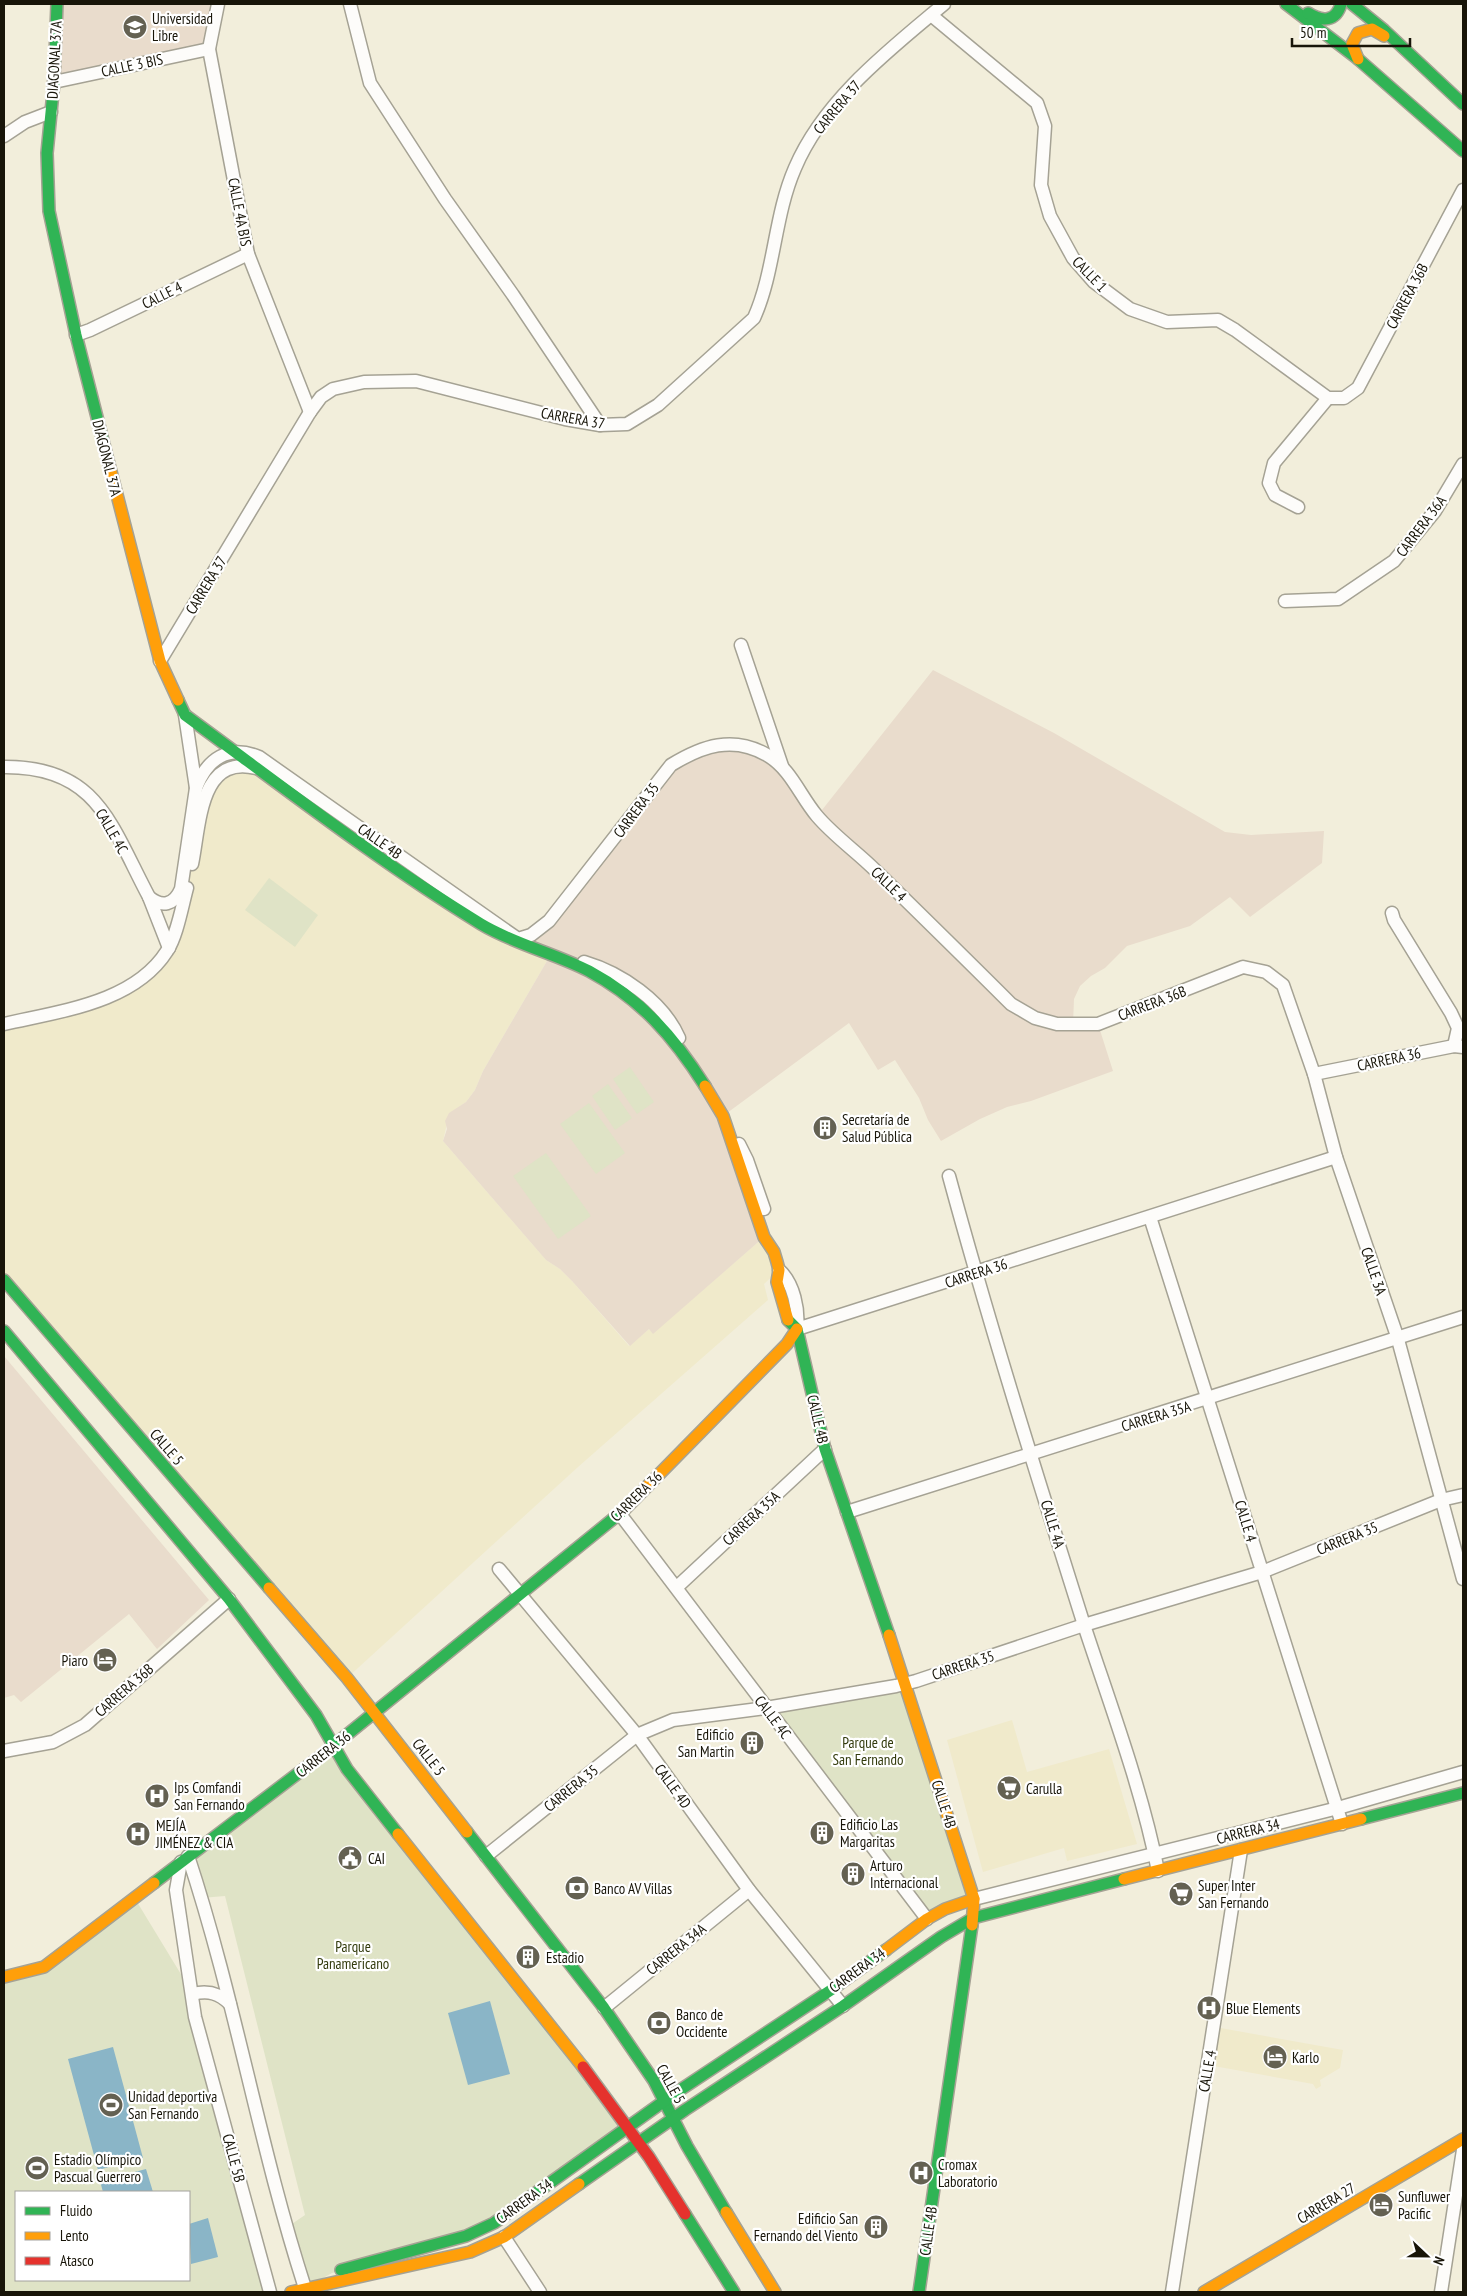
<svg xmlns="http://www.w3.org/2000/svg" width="1467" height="2296" font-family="'PT Sans Narrow',sans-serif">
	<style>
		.built { fill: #f0eacb }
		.education { fill: #e9dccc }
		.green { fill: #dfe3c6; fill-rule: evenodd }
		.water { fill: #8ab5c7 }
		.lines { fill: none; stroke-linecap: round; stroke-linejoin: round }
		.street-casing { stroke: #a5a294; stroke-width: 15 }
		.fast-casing { stroke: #a5a294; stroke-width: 14 }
		.slow-casing { stroke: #a5a294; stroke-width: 14 }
		.jam-casing { stroke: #a5a294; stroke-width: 14 }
		.street { stroke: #fdfcfa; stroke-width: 12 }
		.fast { stroke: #30b455; stroke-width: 11 }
		.slow { stroke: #ff9f0a; stroke-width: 11 }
		.jam { stroke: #e5322d; stroke-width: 11 }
		.labels { text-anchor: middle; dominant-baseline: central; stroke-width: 4.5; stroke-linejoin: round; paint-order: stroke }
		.poi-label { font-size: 15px; fill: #181509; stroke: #fff; text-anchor: start }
		.street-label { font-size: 15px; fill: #181509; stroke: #fff }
		.park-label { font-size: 15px; fill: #333b0d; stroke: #fff }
	</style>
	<rect width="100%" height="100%" fill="#f2eedb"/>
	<!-- built -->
	<g class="built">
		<polygon points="240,766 547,961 483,1071 475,1090 466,1102 449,1114 443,1141 546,1260 560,1269 572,1281 629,1346 649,1329 653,1333 764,1237 779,1270 764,1284 768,1300 578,1467 347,1678 4,1280 4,1024 74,1007 154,969 187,889 207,790"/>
		<polygon points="1012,1720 1027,1772 1109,1749 1137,1844 1067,1861 1064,1848 983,1872 947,1740"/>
		<polygon points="1215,2027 1343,2050 1340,2068 1320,2080 1321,2086 1316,2089 1313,2084 1208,2065"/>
	</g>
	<!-- education -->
	<g class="education">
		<polygon points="57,4 218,4 209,49 54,82"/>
		<polygon points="933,670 1054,733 1225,832 1251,835 1324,831 1322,863 1250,917 1230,897 1190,926 1127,946 1105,968 1091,976 1080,986 1074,999 1073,1024 1098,1024 1113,1071 1031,1101 1007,1107 980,1119 941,1141 928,1120 919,1098 895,1060 878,1070 849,1023 723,1116 764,1237 653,1334 649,1329 630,1346 572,1281 560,1269 546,1260 443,1141 447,1129 445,1121 449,1113 466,1102 475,1090 483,1071 547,961 531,935 655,785 706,747 766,754 818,815"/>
		<polygon points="4,1356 209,1600 157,1649 129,1614 21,1702 14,1695 4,1698"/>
	</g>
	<!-- green -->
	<g class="green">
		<polygon points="269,878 318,915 295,947 245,910"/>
		<polygon points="630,1067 654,1102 637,1114 613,1079"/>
		<polygon points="608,1084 632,1118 615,1130 592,1096"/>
		<polygon points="589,1103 625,1153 596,1174 560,1124"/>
		<polygon points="546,1153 591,1216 558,1239 513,1176"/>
		<polygon points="906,1684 974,1899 927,1919 766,1708"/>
		<polygon points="334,1746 628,2127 466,2236 332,2273 305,2288 286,2228 305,2215 225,1896 201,1898 188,1856"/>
		<path d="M 134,1897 L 193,1994 L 270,2292 L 4,2292 L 4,1977 L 44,1967 ZM 16,2192 L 189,2192 L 189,2280 L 16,2280 Z"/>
	</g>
	<!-- water -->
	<g class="water">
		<polygon points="490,2001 510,2074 468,2085 448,2013"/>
		<polygon points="113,2047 143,2158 98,2170 68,2059"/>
		<polygon points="146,2169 153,2192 103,2192 100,2181"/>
		<polygon points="208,2218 218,2257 191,2264 189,2224"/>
	</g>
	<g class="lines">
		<defs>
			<g id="street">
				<polyline points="218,4 209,49 248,254 310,412"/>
				<polyline points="350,4 370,83 445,199 513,295 600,425"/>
				<polyline points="931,15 1037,103 1045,126 1041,185 1050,216 1073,258 1094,282 1130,309 1167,322 1218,320 1235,330 1328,398 1344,398 1358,388 1463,190"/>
				<polyline points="54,82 209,49"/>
				<polyline points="4,136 25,122 51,112"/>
				<polyline points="76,335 90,330 248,254"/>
				<polyline points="1298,507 1275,495 1269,483 1274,463 1328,398"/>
				<polyline points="1285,601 1338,599 1394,561 1435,511 1463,464"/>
				<polyline points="741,645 782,766"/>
				<path d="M 160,661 L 310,412 L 321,397 L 333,389 L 364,382 L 416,381 L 565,419 L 600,425 L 627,424 L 658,405 L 754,318 C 775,271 774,216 795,168 C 824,100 889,50 944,4"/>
				<path d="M 4,767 C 98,766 111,826 149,897 C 162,908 174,905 181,889 L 196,788 L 185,715"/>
				<path d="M 196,788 C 207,759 228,744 259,757 L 518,939 L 531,935 L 549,921 L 671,765 C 702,746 733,735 767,755 C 791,769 800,796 817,816 C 834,836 857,852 875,870 C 921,915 966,959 1011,1004 L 1035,1018 L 1057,1024 L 1098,1024 L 1243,967 L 1266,972 L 1283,985 L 1314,1074 L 1336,1157 L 1397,1336 L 1463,1579"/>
				<path d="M 192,864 C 200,826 199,754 256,768"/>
				<polyline points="149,897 169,948"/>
				<polyline points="1392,913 1394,920 1451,1013 1458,1028 1454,1046"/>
				<path d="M 584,962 C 621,973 663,1001 679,1038"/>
				<path d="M 4,1024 C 60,1011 134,1003 167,951 C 177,936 182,906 187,888"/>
				<polyline points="1314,1074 1454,1046 1463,1047"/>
				<polyline points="739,1144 747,1160 764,1209"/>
				<path d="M 949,1176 C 990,1327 1037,1476 1084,1625 C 1110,1704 1142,1789 1158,1871"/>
				<polyline points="1150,1217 1342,1824"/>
				<path d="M 779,1270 C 794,1283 799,1310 797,1329 L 1336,1157"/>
				<polyline points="847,1512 1463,1317"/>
				<polyline points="620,1514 927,1919"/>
				<polyline points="499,1569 637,1735 749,1890 843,2006"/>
				<polyline points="677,1587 825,1449"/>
				<polyline points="4,1751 53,1742 85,1725 229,1599"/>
				<path d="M 188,1856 C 235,1998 259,2146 305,2288"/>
				<polyline points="486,1856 637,1735 673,1720 766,1708 896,1686 916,1681 1084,1625 1262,1572 1441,1500 1463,1495"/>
				<polyline points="181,1862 176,1890 195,2017 270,2292"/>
				<polyline points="974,1899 1338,1808 1463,1772"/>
				<path d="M 193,1994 C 208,1990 219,1993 230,2004"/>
				<polyline points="604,2008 749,1890"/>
				<polyline points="504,2237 540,2292"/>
				<polyline points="1172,2292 1241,1850"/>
				<polyline points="1441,2292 1463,2150"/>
			</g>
			<g id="fast">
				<polyline points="57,4 54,82 47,153 49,211 76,335 109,464"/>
				<polyline points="1286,4 1358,59 1463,151"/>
				<polyline points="1352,4 1384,30 1463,104"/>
				<path d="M 1308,13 C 1322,22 1336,22 1341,4"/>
				<path d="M 178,700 L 185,715 C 282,786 378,861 481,924 C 514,944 554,953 589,971 C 641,999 674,1037 705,1086"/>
				<polyline points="4,1280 269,1588"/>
				<polyline points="788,1320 797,1329 825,1449 889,1635"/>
				<polyline points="4,1331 229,1599 316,1715 347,1769 398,1834"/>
				<polyline points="1361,1819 1463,1793"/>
				<polyline points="467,1832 604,2008 654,2081 687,2146 726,2212"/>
				<polyline points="154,1883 322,1755 624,1510"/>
				<polyline points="579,2184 685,2110 843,2006 941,1937 973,1918 1124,1879"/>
				<polyline points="685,2214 734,2292"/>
				<polyline points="341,2270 466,2236 494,2223 674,2094 831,1990 886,1950"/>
				<polyline points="919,2292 972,1925"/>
			</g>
			<g id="slow">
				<polyline points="1358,59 1352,44 1358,33 1372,29 1384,36"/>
				<polyline points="109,464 160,661 178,700"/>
				<polyline points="705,1086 723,1116 764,1237 774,1252 777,1262 779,1270 777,1282 788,1320"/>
				<polyline points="624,1510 787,1344 797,1329"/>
				<polyline points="269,1588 347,1678 467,1832"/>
				<polyline points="889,1635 974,1899 972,1925"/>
				<polyline points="398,1834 583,2067"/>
				<polyline points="1124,1879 1361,1819"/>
				<polyline points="886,1950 927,1919 945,1909 974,1899"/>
				<polyline points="4,1977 44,1967 154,1883"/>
				<polyline points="726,2212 775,2292"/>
				<polyline points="291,2292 470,2252 504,2237 579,2184"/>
				<polyline points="1204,2292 1463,2139"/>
			</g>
			<polyline id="jam" points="583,2067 649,2157 685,2214"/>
		</defs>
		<!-- street casing -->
		<use href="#street" class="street-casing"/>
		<!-- fast casing -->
		<use href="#fast" class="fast-casing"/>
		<!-- slow casing -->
		<use href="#slow" class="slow-casing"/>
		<!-- jam casing -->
		<use href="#jam" class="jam-casing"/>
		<!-- street -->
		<use href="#street" class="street"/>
		<!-- fast -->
		<use href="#fast" class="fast"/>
		<!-- slow -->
		<use href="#slow" class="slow"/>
		<!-- jam -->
		<use href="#jam" class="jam"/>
	</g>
	<!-- icons -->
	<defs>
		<symbol id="university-disc" viewBox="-11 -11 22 22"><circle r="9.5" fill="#646152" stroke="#fff"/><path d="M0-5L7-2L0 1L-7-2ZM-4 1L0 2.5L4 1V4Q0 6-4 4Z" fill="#fff"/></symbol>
		<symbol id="building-disc" viewBox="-11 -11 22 22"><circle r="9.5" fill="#646152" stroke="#fff"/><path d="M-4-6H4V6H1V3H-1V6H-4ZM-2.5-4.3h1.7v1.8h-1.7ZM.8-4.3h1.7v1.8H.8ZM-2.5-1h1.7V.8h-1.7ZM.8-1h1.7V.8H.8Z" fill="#fff"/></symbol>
		<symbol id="hotel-disc" viewBox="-11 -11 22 22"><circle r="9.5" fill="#646152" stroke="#fff"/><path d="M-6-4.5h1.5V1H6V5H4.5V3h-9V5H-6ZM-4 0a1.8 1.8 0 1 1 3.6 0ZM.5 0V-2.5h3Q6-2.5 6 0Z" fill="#fff"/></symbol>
		<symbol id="supermarket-disc" viewBox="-11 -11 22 22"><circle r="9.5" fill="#646152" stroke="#fff"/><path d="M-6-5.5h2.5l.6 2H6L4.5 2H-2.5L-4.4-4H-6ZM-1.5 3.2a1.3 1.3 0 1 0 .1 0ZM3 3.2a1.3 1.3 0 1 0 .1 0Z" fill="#fff"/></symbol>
		<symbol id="hospital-disc" viewBox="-11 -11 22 22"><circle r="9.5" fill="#646152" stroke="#fff"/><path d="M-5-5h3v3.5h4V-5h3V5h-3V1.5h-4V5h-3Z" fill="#fff"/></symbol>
		<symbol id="civic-disc" viewBox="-11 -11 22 22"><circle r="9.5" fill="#646152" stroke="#fff"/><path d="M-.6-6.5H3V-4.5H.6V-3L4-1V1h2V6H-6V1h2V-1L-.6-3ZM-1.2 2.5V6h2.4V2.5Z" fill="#fff"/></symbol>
		<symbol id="bank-disc" viewBox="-11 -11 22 22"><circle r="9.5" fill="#646152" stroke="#fff"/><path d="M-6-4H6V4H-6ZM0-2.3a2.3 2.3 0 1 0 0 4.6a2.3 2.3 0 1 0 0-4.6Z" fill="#fff"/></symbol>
		<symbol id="stadium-disc" viewBox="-11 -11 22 22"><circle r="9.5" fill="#646152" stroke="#fff"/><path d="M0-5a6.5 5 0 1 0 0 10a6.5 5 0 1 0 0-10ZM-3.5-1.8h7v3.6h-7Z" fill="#fff"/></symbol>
	</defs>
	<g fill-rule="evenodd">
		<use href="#university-disc" x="121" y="13" width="28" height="28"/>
		<use href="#building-disc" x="811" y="1114" width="28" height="28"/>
		<use href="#hotel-disc" x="91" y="1646" width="28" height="28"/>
		<use href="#building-disc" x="738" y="1729" width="28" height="28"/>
		<use href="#supermarket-disc" x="995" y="1774" width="28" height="28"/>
		<use href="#hospital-disc" x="143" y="1782" width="28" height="28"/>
		<use href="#building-disc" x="808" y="1819" width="28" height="28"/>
		<use href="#hospital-disc" x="124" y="1820" width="28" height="28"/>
		<use href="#civic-disc" x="336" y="1844" width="28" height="28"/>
		<use href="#building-disc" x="839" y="1860" width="28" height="28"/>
		<use href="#bank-disc" x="563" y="1874" width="28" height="28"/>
		<use href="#supermarket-disc" x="1167" y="1880" width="28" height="28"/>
		<use href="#building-disc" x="514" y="1943" width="28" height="28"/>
		<use href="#hospital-disc" x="1195" y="1994" width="28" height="28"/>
		<use href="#bank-disc" x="645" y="2009" width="28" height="28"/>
		<use href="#hotel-disc" x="1261" y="2043" width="28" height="28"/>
		<use href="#stadium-disc" x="97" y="2091" width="28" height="28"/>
		<use href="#stadium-disc" x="23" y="2154" width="28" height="28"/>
		<use href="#hospital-disc" x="907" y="2159" width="28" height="28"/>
		<use href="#hotel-disc" x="1367" y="2191" width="28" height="28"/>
		<use href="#building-disc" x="862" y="2213" width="28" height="28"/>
	</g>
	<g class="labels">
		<!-- poi labels -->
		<g class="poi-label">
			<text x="152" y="18">Universidad<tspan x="152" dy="17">Libre</tspan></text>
			<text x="842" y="1119">Secretaría de<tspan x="842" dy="17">Salud Pública</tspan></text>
			<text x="88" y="1660" text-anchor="end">Piaro</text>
			<text x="734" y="1734" text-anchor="end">Edificio<tspan x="734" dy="17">San Martin</tspan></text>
			<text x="174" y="1787">Ips Comfandi<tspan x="174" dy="17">San Fernando</tspan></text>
			<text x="1026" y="1788">Carulla</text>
			<text x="840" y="1824">Edificio Las<tspan x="840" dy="17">Margaritas</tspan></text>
			<text x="156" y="1825">MEJÍA<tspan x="156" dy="17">JIMÉNEZ &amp; CIA</tspan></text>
			<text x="368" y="1858">CAI</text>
			<text x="870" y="1865">Arturo<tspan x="870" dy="17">Internacional</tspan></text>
			<text x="1198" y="1885">Super Inter<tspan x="1198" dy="17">San Fernando</tspan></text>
			<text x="594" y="1888">Banco AV Villas</text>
			<text x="546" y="1957">Estadio</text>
			<text x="1226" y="2008">Blue Elements</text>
			<text x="676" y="2014">Banco de<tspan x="676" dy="17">Occidente</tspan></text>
			<text x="1292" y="2057">Karlo</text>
			<text x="128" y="2096">Unidad deportiva<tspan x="128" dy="17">San Fernando</tspan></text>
			<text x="54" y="2159">Estadio Olímpico<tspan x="54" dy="17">Pascual Guerrero</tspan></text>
			<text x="938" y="2164">Cromax<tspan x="938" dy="17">Laboratorio</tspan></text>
			<text x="1398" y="2196">Sunfluwer<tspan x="1398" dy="17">Pacific</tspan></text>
			<text x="858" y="2218" text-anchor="end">Edificio San<tspan x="858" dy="17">Fernando del Viento</tspan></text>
		</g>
		<!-- street labels -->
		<g class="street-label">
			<text transform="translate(54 60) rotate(-87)">DIAGONAL 37A</text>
			<text transform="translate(132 65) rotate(-12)">CALLE 3 BIS</text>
			<text transform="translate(837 107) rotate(-50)">CARRERA 37</text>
			<text transform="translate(240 212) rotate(79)">CALLE 4A BIS</text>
			<text transform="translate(1090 274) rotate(46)">CALLE 1</text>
			<text transform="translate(162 295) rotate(-26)">CALLE 4</text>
			<text transform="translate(1407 296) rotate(-62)">CARRERA 36B</text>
			<text transform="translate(573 418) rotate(10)">CARRERA 37</text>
			<text transform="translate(107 458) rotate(76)">DIAGONAL 37A</text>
			<text transform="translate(1421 526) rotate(-53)">CARRERA 36A</text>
			<text transform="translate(206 585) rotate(-59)">CARRERA 37</text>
			<text transform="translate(636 810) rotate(-53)">CARRERA 35</text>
			<text transform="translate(112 831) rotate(60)">CALLE 4C</text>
			<text transform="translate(380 841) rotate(35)">CALLE 4B</text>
			<text transform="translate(889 884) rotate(44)">CALLE 4</text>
			<text transform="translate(1152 1003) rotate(-21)">CARRERA 36B</text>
			<text transform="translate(1389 1059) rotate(-12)">CARRERA 36</text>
			<text transform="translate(1374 1271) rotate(71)">CALLE 3A</text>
			<text transform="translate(976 1273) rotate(-18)">CARRERA 36</text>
			<text transform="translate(1156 1416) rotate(-17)">CARRERA 35A</text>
			<text transform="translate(818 1419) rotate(77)">CALLE 4B</text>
			<text transform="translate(167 1447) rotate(49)">CALLE 5</text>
			<text transform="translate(636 1496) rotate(-44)">CARRERA 36</text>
			<text transform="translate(751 1518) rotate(-43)">CARRERA 35A</text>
			<text transform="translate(1246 1521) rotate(73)">CALLE 4</text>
			<text transform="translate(1053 1524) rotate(73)">CALLE 4A</text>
			<text transform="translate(1347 1538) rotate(-22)">CARRERA 35</text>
			<text transform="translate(963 1665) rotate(-18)">CARRERA 35</text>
			<text transform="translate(124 1690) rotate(-41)">CARRERA 36B</text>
			<text transform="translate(773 1717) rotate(53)">CALLE 4C</text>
			<text transform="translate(323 1754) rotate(-38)">CARRERA 36</text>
			<text transform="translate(429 1757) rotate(52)">CALLE 5</text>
			<text transform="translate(673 1786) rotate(54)">CALLE 4D</text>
			<text transform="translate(571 1788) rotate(-39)">CARRERA 35</text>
			<text transform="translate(944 1804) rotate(72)">CALLE 4B</text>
			<text transform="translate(1248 1831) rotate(-14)">CARRERA 34</text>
			<text transform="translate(676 1949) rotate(-39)">CARRERA 34A</text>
			<text transform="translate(857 1970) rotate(-36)">CARRERA 34</text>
			<text transform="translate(1207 2071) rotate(-80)">CALLE 4</text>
			<text transform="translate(671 2084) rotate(61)">CALLE 5</text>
			<text transform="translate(234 2158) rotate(75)">CALLE 5B</text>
			<text transform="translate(524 2201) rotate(-36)">CARRERA 34</text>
			<text transform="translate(1326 2203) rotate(-31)">CARRERA 27</text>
			<text transform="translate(928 2231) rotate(-82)">CALLE 4B</text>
		</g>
		<!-- park labels -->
		<g class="park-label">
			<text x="868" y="1742">Parque de<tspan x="868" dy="17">San Fernando</tspan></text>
			<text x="353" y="1946">Parque<tspan x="353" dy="17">Panamericano</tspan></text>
		</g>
	</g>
	<!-- border -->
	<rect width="1467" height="2296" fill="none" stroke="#181509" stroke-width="10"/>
	<!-- legend -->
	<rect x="15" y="2191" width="175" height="90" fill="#ffffff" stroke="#a3a19d"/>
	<rect x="25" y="2207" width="25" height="8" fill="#30b455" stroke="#a3a19d"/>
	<text x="60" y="2216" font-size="15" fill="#181509">Fluido</text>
	<rect x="25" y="2232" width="25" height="8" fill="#ff9f0a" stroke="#a3a19d"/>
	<text x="60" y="2241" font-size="15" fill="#181509">Lento</text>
	<rect x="25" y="2257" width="25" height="8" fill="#e5322d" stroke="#a3a19d"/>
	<text x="60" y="2266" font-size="15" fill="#181509">Atasco</text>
	<!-- north arrow -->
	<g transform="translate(1427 2256) rotate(112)" stroke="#ffffff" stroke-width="4" paint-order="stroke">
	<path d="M0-4L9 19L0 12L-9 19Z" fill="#181509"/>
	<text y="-8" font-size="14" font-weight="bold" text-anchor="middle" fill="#181509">N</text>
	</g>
	<!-- scale -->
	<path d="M1292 38v8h118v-8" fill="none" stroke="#181509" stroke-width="2.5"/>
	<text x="1300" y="38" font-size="15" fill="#181509" stroke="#ffffff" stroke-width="4" paint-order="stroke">50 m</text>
</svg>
